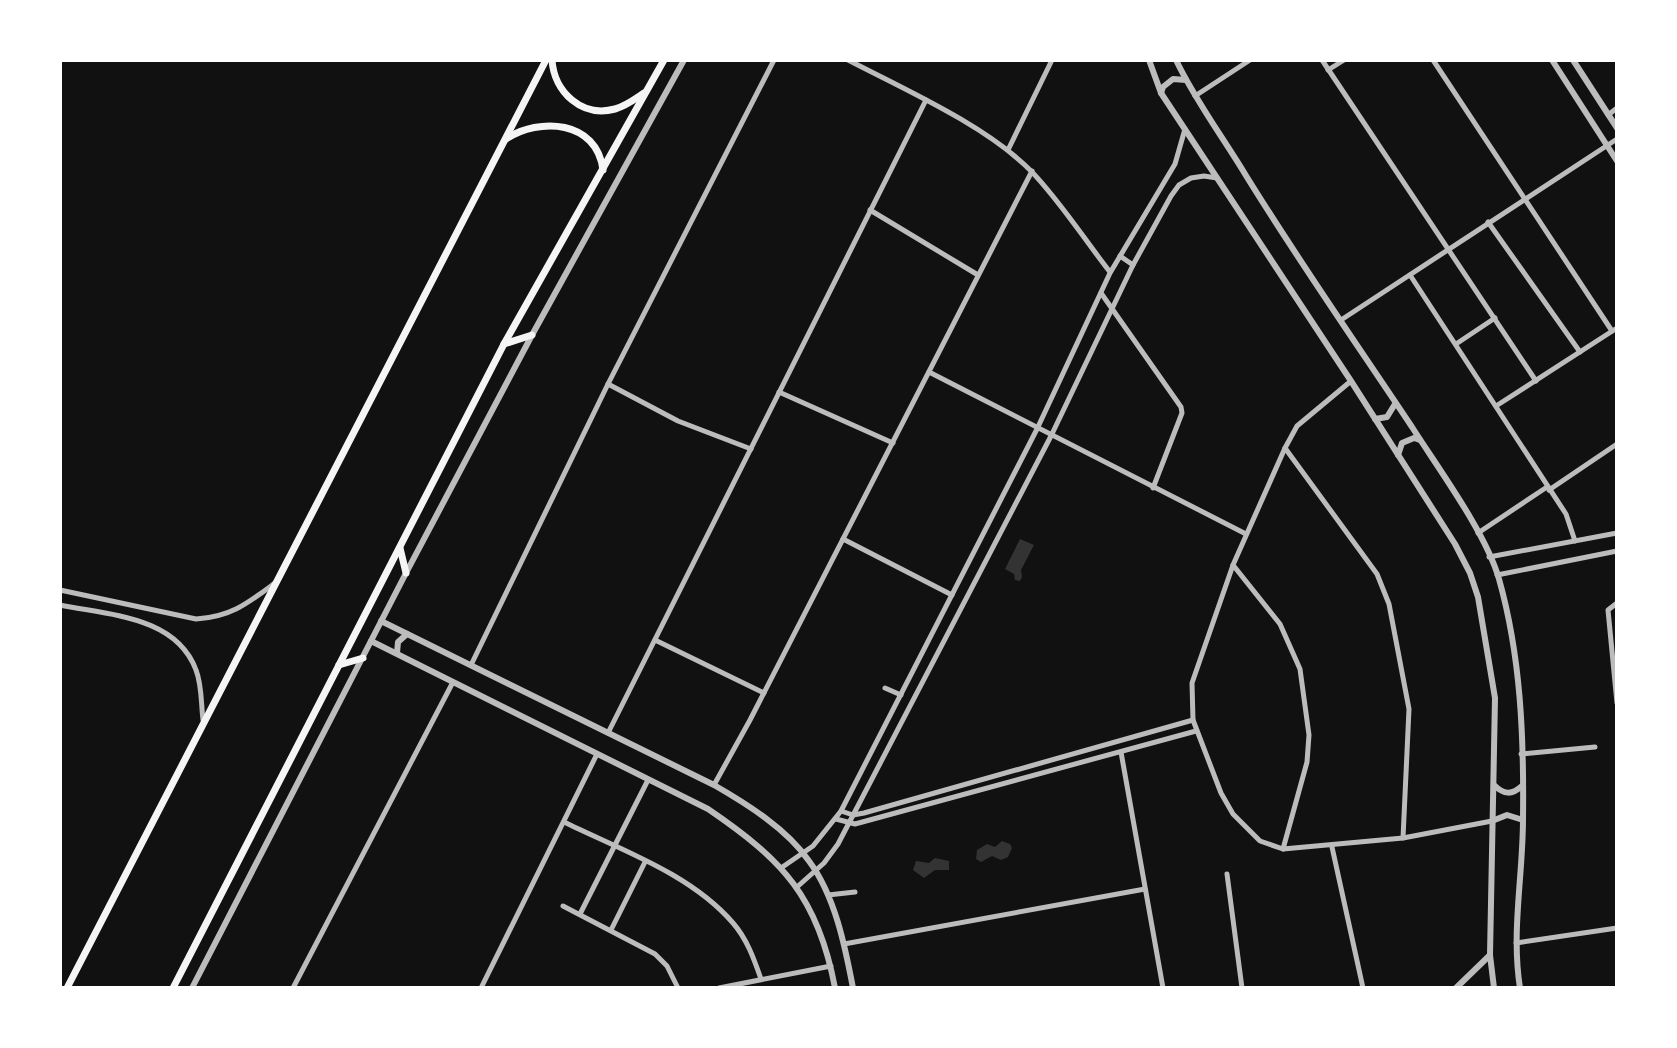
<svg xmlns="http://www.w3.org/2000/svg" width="1677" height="1048" font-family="Cabin,sans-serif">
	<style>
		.water { fill: #333 }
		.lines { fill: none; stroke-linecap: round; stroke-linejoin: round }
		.minor { stroke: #bcbcbc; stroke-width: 5 }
		.tertiary { stroke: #bcbcbc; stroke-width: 6 }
		.primary { stroke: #f5f5f5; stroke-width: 7 }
	</style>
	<rect width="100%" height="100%" fill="#111"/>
	<!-- water -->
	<g class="water">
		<polygon points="1020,539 1034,545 1021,570 1022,577 1020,581 1015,580 1014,574 1005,569"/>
		<polygon points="1002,841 1010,844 1012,848 1008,857 1001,860 992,856 981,862 976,859 977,850 987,844 995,847"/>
		<polygon points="935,858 949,861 949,870 935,870 924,878 913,870 916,861 929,863"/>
	</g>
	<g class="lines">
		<!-- minor -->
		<g class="minor">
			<path d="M 848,60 C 904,89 987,126 1031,171 C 1060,201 1084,239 1110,272"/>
			<polyline points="1322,60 1536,381"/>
			<polyline points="1433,60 1612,331"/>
			<polyline points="1328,70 1344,60"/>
			<polyline points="1195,96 1250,60"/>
			<polyline points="1608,115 1617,108"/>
			<polyline points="1008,150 1052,60"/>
			<polyline points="870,210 978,275"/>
			<polyline points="1488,222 1580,352"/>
			<polyline points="1120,256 1133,265"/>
			<polyline points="1410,275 1566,514 1575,541"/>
			<polyline points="1101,293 1181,407 1182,413 1153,488"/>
			<polyline points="1341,320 1617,139"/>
			<polyline points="1456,344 1495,318"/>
			<polyline points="929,372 1246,534"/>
			<polyline points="1351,381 1297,426 1285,448 1233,565 1192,683 1193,720 1221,793 1233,814 1260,841 1283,849 1403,838 1492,821"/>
			<polyline points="608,384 678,421 751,449"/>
			<polyline points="779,392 893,443"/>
			<polyline points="1496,406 1617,328"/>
			<polyline points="1285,448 1377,574 1389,604 1409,709 1403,838"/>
			<polyline points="1549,490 1617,444"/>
			<polyline points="1478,533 1547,487"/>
			<polyline points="843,539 952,595"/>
			<polyline points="1489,557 1617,533"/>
			<polyline points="1233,565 1280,624 1300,669 1309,735 1307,762 1283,849"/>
			<polyline points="1497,575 1617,551"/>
			<path d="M 60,590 L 196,619 C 231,617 248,603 275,583"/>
			<polyline points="1617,603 1608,610 1617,703"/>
			<path d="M 60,605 C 108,615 176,616 196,670 C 202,685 201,704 203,720"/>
			<polyline points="655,640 764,693"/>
			<polyline points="471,665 608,384 774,60"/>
			<polyline points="885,688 901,695"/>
			<polyline points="608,733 926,100"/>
			<polyline points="1121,752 1163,988"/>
			<polyline points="1521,754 1595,747"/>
			<polyline points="714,785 750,720 1032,171"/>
			<polyline points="841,811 853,815 864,813 1193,720"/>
			<polyline points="836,819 855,824 1196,731"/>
			<path d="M 564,822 C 621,850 691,874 733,923 C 747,939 754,959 761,979"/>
			<polyline points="1332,847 1363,988"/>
			<polyline points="781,868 813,846 841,811 1037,429 1110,273 1175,164 1185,129"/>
			<polyline points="1227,874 1242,988"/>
			<polyline points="797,887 824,863 838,844 1051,436 1133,265 1171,196 1179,185 1191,178 1204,176 1217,178"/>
			<polyline points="828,895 855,892"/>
			<polyline points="563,906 655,954 667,966 678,988"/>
			<polyline points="580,914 648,780"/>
			<polyline points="611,930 645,862"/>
			<polyline points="1516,943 1617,928"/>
			<polyline points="844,944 1145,889"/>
			<polyline points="293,988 453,682"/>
			<polyline points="481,988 597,754"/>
			<polyline points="719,988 831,966"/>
		</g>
		<!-- tertiary -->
		<g class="tertiary">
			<polyline points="1149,60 1161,93 1351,381 1455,544 1470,573 1478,597 1495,698 1490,955 1494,988"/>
			<path d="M 1176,60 C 1195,100 1222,136 1245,174 C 1298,260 1356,343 1412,427 C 1438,468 1486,533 1499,579 C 1521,657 1524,738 1523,819 C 1523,876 1511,932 1520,988"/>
			<polyline points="1552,60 1617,161"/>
			<polyline points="1573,60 1617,128"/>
			<polyline points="1161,93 1163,87 1173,79 1186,80"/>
			<polyline points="1375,419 1387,417 1395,404"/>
			<polyline points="1398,455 1402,443 1414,438 1420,440"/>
			<path d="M 381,621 L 714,785 C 747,804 787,829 809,861 C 835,896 845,946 853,988"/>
			<path d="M 371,641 L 708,809 C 783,860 818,897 835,988"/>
			<polyline points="397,653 398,642 407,634"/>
			<path d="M 1494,785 C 1504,795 1512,795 1522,786"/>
			<polyline points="1492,821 1507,815 1523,820"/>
			<polyline points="192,988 406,573 532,335 684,60"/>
			<polyline points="1456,988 1490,955"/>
		</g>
		<!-- primary -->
		<g class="primary">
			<path d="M 552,60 C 554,92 582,118 615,109 C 626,106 635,99 644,93"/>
			<path d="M 506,139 C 539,117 597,120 603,170"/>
			<polyline points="504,344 532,335"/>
			<polyline points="400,548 406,573"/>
			<polyline points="339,665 363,658"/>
			<polyline points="67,988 546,60"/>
			<polyline points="173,988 504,344 664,60"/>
		</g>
	</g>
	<!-- border -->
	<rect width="1677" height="1048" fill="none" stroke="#ffffff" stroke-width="124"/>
</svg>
